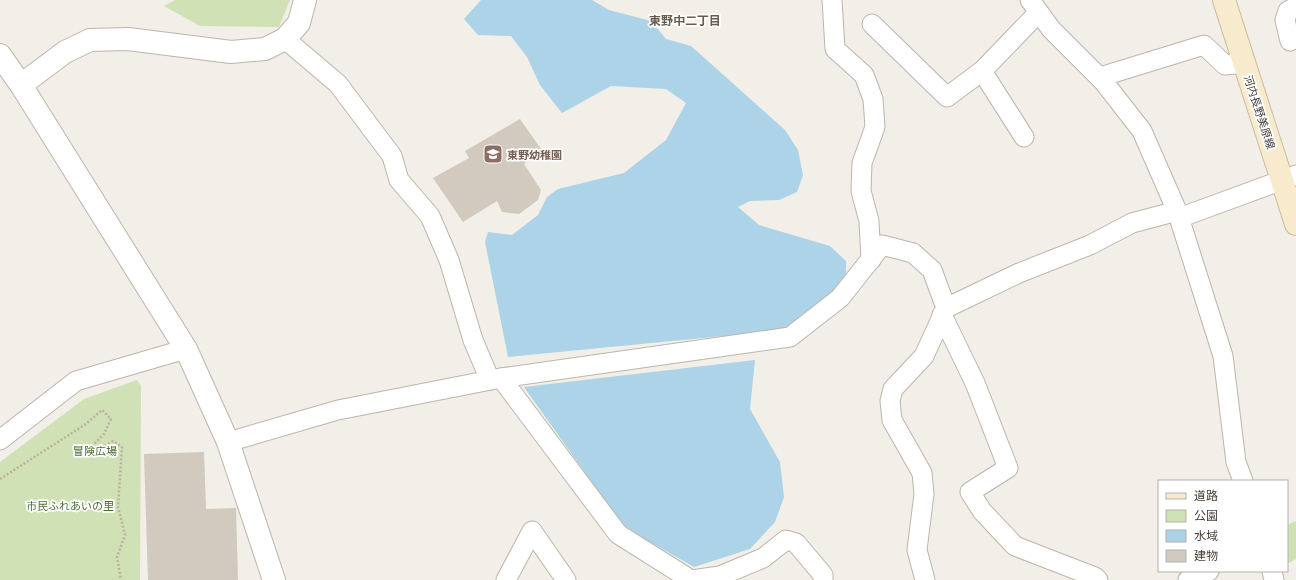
<svg xmlns="http://www.w3.org/2000/svg" width="1296" height="580" font-family="Barlow,'Noto Sans JP',sans-serif">
	<style>
		.green { fill: #d0e1b6 }
		.water { fill: #acd3e7 }
		.building { fill: #d2c9bf }
		.lines { fill: none; stroke-linecap: round; stroke-linejoin: round }
		.minor-casing { stroke: #bcb5ac; stroke-width: 21 }
		.tertiary-casing { stroke: #bcb5ac; stroke-width: 24 }
		.secondary-casing { stroke: #ccbd9d; stroke-width: 24 }
		.path { stroke: #bcb09f; stroke-width: 2.5; stroke-dasharray: 2 2; stroke-linecap: butt }
		.minor { stroke: #fff; stroke-width: 19 }
		.tertiary { stroke: #fff; stroke-width: 22 }
		.secondary { stroke: #f8eacc; stroke-width: 22 }
		.labels { text-anchor: middle; dominant-baseline: central; stroke-width: 3.5; stroke-linejoin: round; paint-order: stroke }
		.street-label { font-size: 11px; fill: #443e38; stroke: #fff }
		.education-label { font-size: 11px; font-weight: bold; fill: #785e54; stroke: #fff; text-anchor: start }
		.park-label { font-size: 11px; fill: #4d6f32; stroke: #fff }
		.neighbourhood-label { font-size: 12px; font-weight: bold; fill: #665c50; stroke: #fff }
	</style>
	<rect width="100%" height="100%" fill="#f2eee8"/>
	<!-- green -->
	<g class="green">
		<polygon points="175,0 290,0 279,27 200,26 164,6"/>
		<polygon points="137,380 141,386 140,580 0,580 0,462 84,399"/>
		<polygon points="1296,521 1296,559 1287,564 1287,525"/>
	</g>
	<!-- water -->
	<g class="water">
		<polygon points="481,0 592,0 609,10 651,21 666,39 691,46 785,130 798,150 803,175 797,192 779,200 750,201 738,207 759,225 830,246 846,261 846,280 831,298 785,330 508,357 485,242 488,232 512,235 538,215 547,197 558,189 624,173 666,140 686,103 666,89 611,86 562,113 540,85 527,57 511,36 478,35 464,19"/>
		<polygon points="755,360 750,409 780,462 784,497 775,522 750,549 694,567 645,539 621,523 524,387"/>
	</g>
	<!-- building -->
	<g class="building">
		<polygon points="520,119 541,149 524,164 541,190 538,200 519,214 502,212 497,201 463,222 433,178 469,158 465,151"/>
		<polygon points="204,452 206,509 236,508 238,580 148,580 144,454"/>
	</g>
	<g class="lines">
		<defs>
			<g id="minor">
				<polyline points="832,0 835,49 864,75 873,99 875,127 862,163 861,191 869,221 871,260"/>
				<polyline points="1030,0 1051,29 1103,81 1142,131 1177,211 1223,356 1236,462 1243,481"/>
				<polyline points="872,24 947,97 982,71 1038,13"/>
				<polyline points="285,39 338,84 392,156 399,180 430,216 449,260 473,340 490,380"/>
				<polyline points="1290,41 1285,20 1288,11 1296,7"/>
				<polyline points="982,71 1024,137"/>
				<polyline points="1100,77 1204,45 1225,65 1244,63"/>
				<polyline points="1179,218 1296,175"/>
				<polyline points="946,308 1019,273 1090,245 1132,223 1177,211"/>
				<polyline points="942,315 975,383 1008,468 970,492 982,511 1015,546 1095,577 1098,580"/>
				<polyline points="501,378 618,534 691,580"/>
				<polyline points="0,440 76,381 186,349"/>
				<polyline points="228,442 338,410 501,378 790,337 840,298 882,245 913,253 932,270 946,308 924,356 893,389 890,401 892,420 922,473 924,494 917,550 925,580"/>
				<polyline points="1272,571 1274,580"/>
				<polyline points="506,580 532,531 566,580"/>
				<polyline points="692,580 720,576 763,558 786,540 796,543 823,575 823,580"/>
				<polyline points="1188,580 1209,571"/>
			</g>
			<g id="tertiary">
				<polyline points="0,55 21,85 186,349 228,442 274,580"/>
				<polyline points="21,85 65,52 90,40 128,39 231,52 265,49 285,39 299,23 305,0"/>
			</g>
			<polyline id="secondary" points="1224,0 1296,224"/>
		</defs>
		<!-- minor casing -->
		<use href="#minor" class="minor-casing"/>
		<!-- tertiary casing -->
		<use href="#tertiary" class="tertiary-casing"/>
		<!-- secondary casing -->
		<use href="#secondary" class="secondary-casing"/>
		<!-- path -->
		<polyline class="path" points="0,479 86,424 102,410 111,419 104,434 90,448 100,449 113,441 122,447 118,507 125,535 117,557 121,580"/>
		<!-- minor -->
		<use href="#minor" class="minor"/>
		<!-- tertiary -->
		<use href="#tertiary" class="tertiary"/>
		<!-- secondary -->
		<use href="#secondary" class="secondary"/>
	</g>
	<!-- icons -->
	<defs>
		<symbol id="school-square" viewBox="-11 -11 22 22"><rect x="-9" y="-9" width="18" height="18" rx="4" fill="#8d6e63" stroke="#fff"/><path d="M0-5L7-2L0 1L-7-2ZM-4 1L0 2.5L4 1V4Q0 6-4 4Z" fill="#fff"/></symbol>
	</defs>
	<g fill-rule="evenodd">
		<use href="#school-square" x="482" y="143" width="22" height="22"/>
	</g>
	<g class="labels">
		<!-- street labels -->
		<g class="street-label">
			<text transform="translate(1260 112) rotate(72)">河内長野美原線</text>
		</g>
		<!-- education labels -->
		<g class="education-label">
			<text x="507" y="154">東野幼稚園</text>
		</g>
		<!-- park labels -->
		<g class="park-label">
			<text x="95" y="450">冒険広場</text>
			<text x="70" y="505">市民ふれあいの里</text>
		</g>
		<!-- neighbourhood labels -->
		<g class="neighbourhood-label">
			<text x="685" y="20">東野中二丁目</text>
		</g>
	</g>
	<!-- legend -->
	<rect x="1158" y="480" width="130" height="92" fill="#ffffff" stroke="#b4b2af"/>
	<rect x="1166" y="493" width="20" height="6" fill="#f8eacc" stroke="#b4b2af"/>
	<text x="1194" y="500" font-size="12" fill="#443e38">道路</text>
	<rect x="1166" y="510" width="20" height="12" fill="#d0e1b6" stroke="#b4b2af"/>
	<text x="1194" y="520" font-size="12" fill="#443e38">公園</text>
	<rect x="1166" y="530" width="20" height="12" fill="#acd3e7" stroke="#b4b2af"/>
	<text x="1194" y="540" font-size="12" fill="#443e38">水域</text>
	<rect x="1166" y="550" width="20" height="12" fill="#d2c9bf" stroke="#b4b2af"/>
	<text x="1194" y="560" font-size="12" fill="#443e38">建物</text>
</svg>
